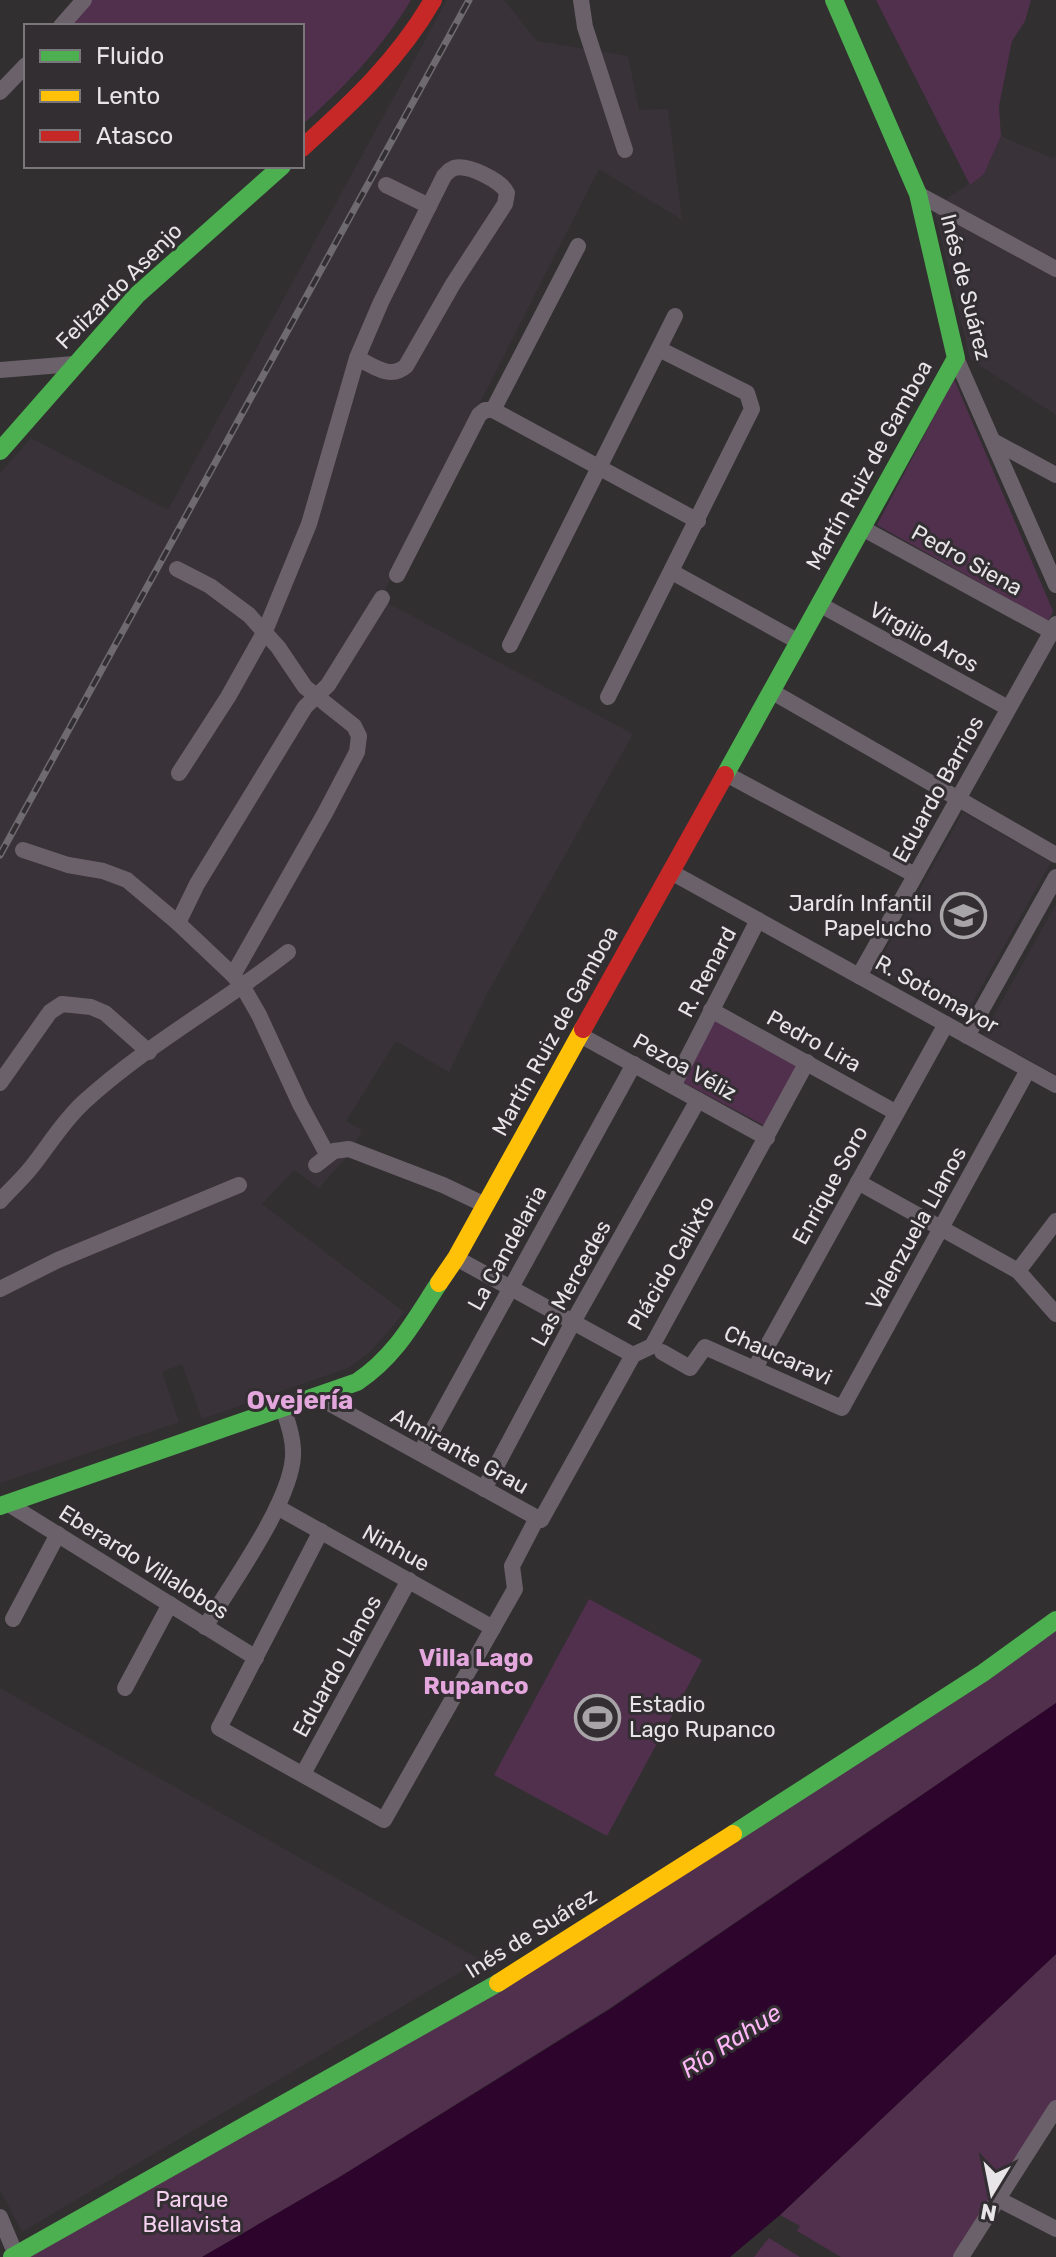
<svg xmlns="http://www.w3.org/2000/svg" width="1056" height="2257" font-family="Rubik,sans-serif">
	<style>
		.built { fill: #3a3239 }
		.green { fill: #51304d }
		.water { fill: #2d042b }
		.lines { fill: none; stroke-linecap: round; stroke-linejoin: round }
		.street { stroke: #6b616a; stroke-width: 16 }
		.fast { stroke: #4caf50; stroke-width: 18 }
		.slow { stroke: #ffc107; stroke-width: 18 }
		.jam { stroke: #c62828; stroke-width: 18 }
		.rail-casing { stroke: #6f6a6f; stroke-width: 7 }
		.rail { stroke: #322e31; stroke-width: 4; stroke-dasharray: 12; stroke-linecap: butt }
		.labels { text-anchor: middle; dominant-baseline: central; stroke-width: 6; stroke-linejoin: round; paint-order: stroke }
		.street-label { font-size: 22px; fill: #e7e5e7; stroke: #322e31 }
		.poi-label { font-size: 22px; fill: #e7e5e7; stroke: #322e31; text-anchor: end }
		.park-label { font-size: 22px; fill: #f5d0f0; stroke: #322e31 }
		.neighbourhood-label { font-size: 24px; font-weight: bold; fill: #e4a7dd; stroke: #322e31 }
		.water-label { font-size: 24px; font-style: italic; fill: #feb6f7; stroke: #322e31 }
		.quarter-label { font-size: 26px; font-weight: bold; fill: #e4a7dd; stroke: #322e31 }
	</style>
	<rect width="100%" height="100%" fill="#312f30"/>
	<!-- built -->
	<g class="built">
		<polygon points="447,0 504,0 537,41 628,56 639,110 668,109 682,220 599,169 380,599 633,734 489,990 449,1072 396,1041 346,1121 362,1130 351,1152 319,1188 294,1170 262,1204 404,1312 393,1326 370,1352 348,1368 202,1419 182,1364 162,1372 179,1422 0,1483 0,473 31,438 168,510"/>
		<polygon points="1001,136 1054,159 1056,153 1056,415 970,359 934,207 984,174"/>
		<polygon points="963,812 1051,862 964,1018 874,971"/>
		<polygon points="1056,904 1056,1075 983,1035"/>
		<polygon points="0,1688 481,1960 22,2232 0,2190"/>
	</g>
	<!-- green -->
	<g class="green">
		<path d="M 89,0 L 411,0 C 382,48 344,88 302,125 L 302,26 L 67,26 Z"/>
		<polygon points="876,0 1031,0 1025,21 1012,41 999,106 1001,136 984,174 970,185"/>
		<polygon points="954,379 1053,611 1048,621 877,525"/>
		<polygon points="714,1020 798,1065 765,1126 681,1081"/>
		<polygon points="589,1599 702,1660 607,1836 494,1775"/>
		<polygon points="1056,1627 1056,1703 610,2008 338,2178 202,2257 20,2257 485,1995"/>
		<polygon points="1056,1954 1056,2102 959,2257 841,2257 797,2231 800,2226 780,2215"/>
		<polygon points="769,2238 800,2257 754,2257"/>
	</g>
	<!-- water -->
	<polygon class="water" points="1056,1703 1056,1954 780,2215 730,2257 202,2257 338,2178 610,2009"/>
	<g class="lines">
		<!-- street -->
		<g class="street">
			<polyline points="581,0 585,27 625,150"/>
			<polyline points="61,26 84,0"/>
			<polyline points="0,92 26,65"/>
			<polyline points="386,185 429,206"/>
			<polyline points="918,194 1056,269"/>
			<polyline points="956,358 1056,585"/>
			<polyline points="0,370 74,364"/>
			<polyline points="493,410 578,246"/>
			<polyline points="993,441 1056,475"/>
			<polyline points="862,528 1051,631"/>
			<polyline points="177,569 210,586 249,615 278,647 305,687 354,726 359,736 357,752 325,813 233,975"/>
			<polyline points="672,572 799,642"/>
			<polyline points="397,575 479,415 485,410 493,410 698,521"/>
			<polyline points="819,604 1008,708"/>
			<polyline points="510,645 675,316"/>
			<polyline points="771,691 1056,855"/>
			<polyline points="608,697 752,409 747,393 659,349"/>
			<path d="M 179,773 L 228,697 L 265,631 L 309,524 L 357,358 L 381,302 L 444,176 C 448,172 449,170 454,168 C 468,164 502,181 507,193 L 505,204 L 453,284 L 406,366 C 390,380 374,366 357,358"/>
			<polyline points="726,774 915,875"/>
			<polyline points="23,850 68,865 103,871 127,880 178,923 233,975 243,987 259,1015 300,1104 327,1154"/>
			<polyline points="671,872 1056,1085"/>
			<polyline points="178,923 197,884 305,707 328,685 382,598"/>
			<polyline points="859,976 1056,624"/>
			<polyline points="711,1010 895,1112"/>
			<polyline points="580,1035 767,1138"/>
			<polyline points="967,1036 1056,877"/>
			<polyline points="0,1083 50,1012 62,1004 91,1007 105,1013 149,1052"/>
			<polyline points="673,1086 758,920"/>
			<polyline points="316,1165 334,1151 349,1149 443,1185 485,1205"/>
			<polyline points="858,1182 1018,1271 1056,1314"/>
			<path d="M 0,1201 C 10,1190 21,1180 30,1169 C 48,1147 62,1122 84,1102 C 146,1045 222,1004 288,952"/>
			<polyline points="456,1258 633,1355"/>
			<polyline points="1018,1271 1056,1221"/>
			<polyline points="0,1289 58,1260 239,1185"/>
			<polyline points="662,1352 690,1368 705,1347 842,1408 1028,1070"/>
			<polyline points="755,1368 946,1024"/>
			<polyline points="316,1396 541,1520 633,1355 652,1346 807,1062"/>
			<polyline points="420,1453 634,1064"/>
			<polyline points="484,1489 573,1322 698,1100"/>
			<polyline points="7,1503 256,1658"/>
			<polyline points="277,1507 493,1628"/>
			<polyline points="321,1531 219,1728 384,1820 515,1589 512,1566 537,1518"/>
			<polyline points="13,1619 58,1534"/>
			<path d="M 205,1627 C 230,1586 291,1502 293,1456 C 294,1440 288,1423 283,1408"/>
			<polyline points="125,1688 170,1604"/>
			<polyline points="303,1774 409,1580"/>
			<polyline points="998,2199 1056,2229"/>
			<polyline points="0,2217 16,2255"/>
			<polyline points="961,2257 1056,2108"/>
		</g>
		<!-- fast -->
		<g class="fast">
			<polyline points="0,451 137,295 282,166"/>
			<polyline points="725,775 956,358 918,194 834,0"/>
			<path d="M 0,1506 L 357,1382 C 396,1356 414,1321 439,1283"/>
			<polyline points="733,1834 983,1673 1056,1620"/>
			<polyline points="12,2257 498,1983"/>
		</g>
		<!-- slow -->
		<g class="slow">
			<polyline points="439,1283 456,1258 583,1029"/>
			<polyline points="498,1983 733,1834"/>
		</g>
		<!-- jam -->
		<g class="jam">
			<path d="M 302,148 C 352,103 399,59 433,0"/>
			<polyline points="583,1029 725,775"/>
		</g>
		<defs>
			<polyline id="rail" points="0,855 469,0"/>
		</defs>
		<!-- rail casing -->
		<use href="#rail" class="rail-casing"/>
		<!-- rail -->
		<use href="#rail" class="rail"/>
	</g>
	<!-- icons -->
	<defs>
		<symbol id="school-ring" viewBox="-11 -11 22 22"><circle r="9.5" fill="#322e31" stroke="#a7a5a7" stroke-width="1.5"/><path d="M0-5L7-2L0 1L-7-2ZM-4 1L0 2.5L4 1V4Q0 6-4 4Z" fill="#a7a5a7"/></symbol>
		<symbol id="stadium-ring" viewBox="-11 -11 22 22"><circle r="9.5" fill="#322e31" stroke="#a7a5a7" stroke-width="1.5"/><path d="M0-5a6.5 5 0 1 0 0 10a6.5 5 0 1 0 0-10ZM-3.5-1.8h7v3.6h-7Z" fill="#a7a5a7"/></symbol>
	</defs>
	<g fill-rule="evenodd">
		<use href="#school-ring" x="938" y="890" width="51" height="51"/>
		<use href="#stadium-ring" x="572" y="1692" width="51" height="51"/>
	</g>
	<g class="labels">
		<!-- street labels -->
		<g class="street-label">
			<text transform="translate(119 286) rotate(-45)">Felizardo Asenjo</text>
			<text transform="translate(966 287) rotate(76)">Inés de Suárez</text>
			<text transform="translate(869 465) rotate(-61)">Martín Ruiz de Gamboa</text>
			<text transform="translate(967 560) rotate(29)">Pedro Siena</text>
			<text transform="translate(924 637) rotate(29)">Virgilio Aros</text>
			<text transform="translate(938 789) rotate(-61)">Eduardo Barrios</text>
			<text transform="translate(707 972) rotate(-62)">R. Renard</text>
			<text transform="translate(937 994) rotate(29)">R. Sotomayor</text>
			<text transform="translate(555 1031) rotate(-61)">Martín Ruiz de Gamboa</text>
			<text transform="translate(814 1041) rotate(29)">Pedro Lira</text>
			<text transform="translate(685 1067) rotate(29)">Pezoa Véliz</text>
			<text transform="translate(830 1185) rotate(-61)">Enrique Soro</text>
			<text transform="translate(916 1228) rotate(-61)">Valenzuela Llanos</text>
			<text transform="translate(507 1248) rotate(-61)">La Candelaria</text>
			<text transform="translate(671 1263) rotate(-60)">Plácido Calixto</text>
			<text transform="translate(571 1283) rotate(-61)">Las Mercedes</text>
			<text transform="translate(778 1355) rotate(24)">Chaucaravi</text>
			<text transform="translate(460 1451) rotate(29)">Almirante Grau</text>
			<text transform="translate(396 1548) rotate(29)">Ninhue</text>
			<text transform="translate(144 1562) rotate(32)">Eberardo Villalobos</text>
			<text transform="translate(337 1666) rotate(-61)">Eduardo Llanos</text>
			<text transform="translate(531 1933) rotate(-32)">Inés de Suárez</text>
		</g>
		<!-- poi labels -->
		<g class="poi-label">
			<text x="932" y="903">Jardín Infantil<tspan x="932" dy="25">Papelucho</tspan></text>
			<text x="629" y="1704" text-anchor="start">Estadio<tspan x="629" dy="25">Lago Rupanco</tspan></text>
		</g>
		<!-- park labels -->
		<g class="park-label">
			<text x="192" y="2199">Parque<tspan x="192" dy="25">Bellavista</tspan></text>
		</g>
		<!-- neighbourhood labels -->
		<g class="neighbourhood-label">
			<text x="476" y="1658">Villa Lago<tspan x="476" dy="28">Rupanco</tspan></text>
		</g>
		<!-- water labels -->
		<g class="water-label">
			<text transform="translate(731 2041) rotate(-33)">Río Rahue</text>
		</g>
		<!-- quarter labels -->
		<g class="quarter-label">
			<text x="300" y="1400">Ovejería</text>
		</g>
	</g>
	<!-- legend -->
	<rect x="24" y="24" width="280" height="144" fill="#322e31" stroke="#7a777a" stroke-width="2"/>
	<rect x="40" y="50" width="40" height="12" fill="#4caf50" stroke="#7a777a" stroke-width="2"/>
	<text x="96" y="64" font-size="24" fill="#e7e5e7">Fluido</text>
	<rect x="40" y="90" width="40" height="12" fill="#ffc107" stroke="#7a777a" stroke-width="2"/>
	<text x="96" y="104" font-size="24" fill="#e7e5e7">Lento</text>
	<rect x="40" y="130" width="40" height="12" fill="#c62828" stroke="#7a777a" stroke-width="2"/>
	<text x="96" y="144" font-size="24" fill="#e7e5e7">Atasco</text>
	<!-- north arrow -->
	<g transform="translate(992 2193) rotate(190)" stroke="#322e31" stroke-width="6" paint-order="stroke">
	<path d="M0-6L14 30L0 20L-14 30Z" fill="#e7e5e7"/>
	<text y="-12" font-size="22" font-weight="bold" text-anchor="middle" fill="#e7e5e7">N</text>
	</g>
</svg>
